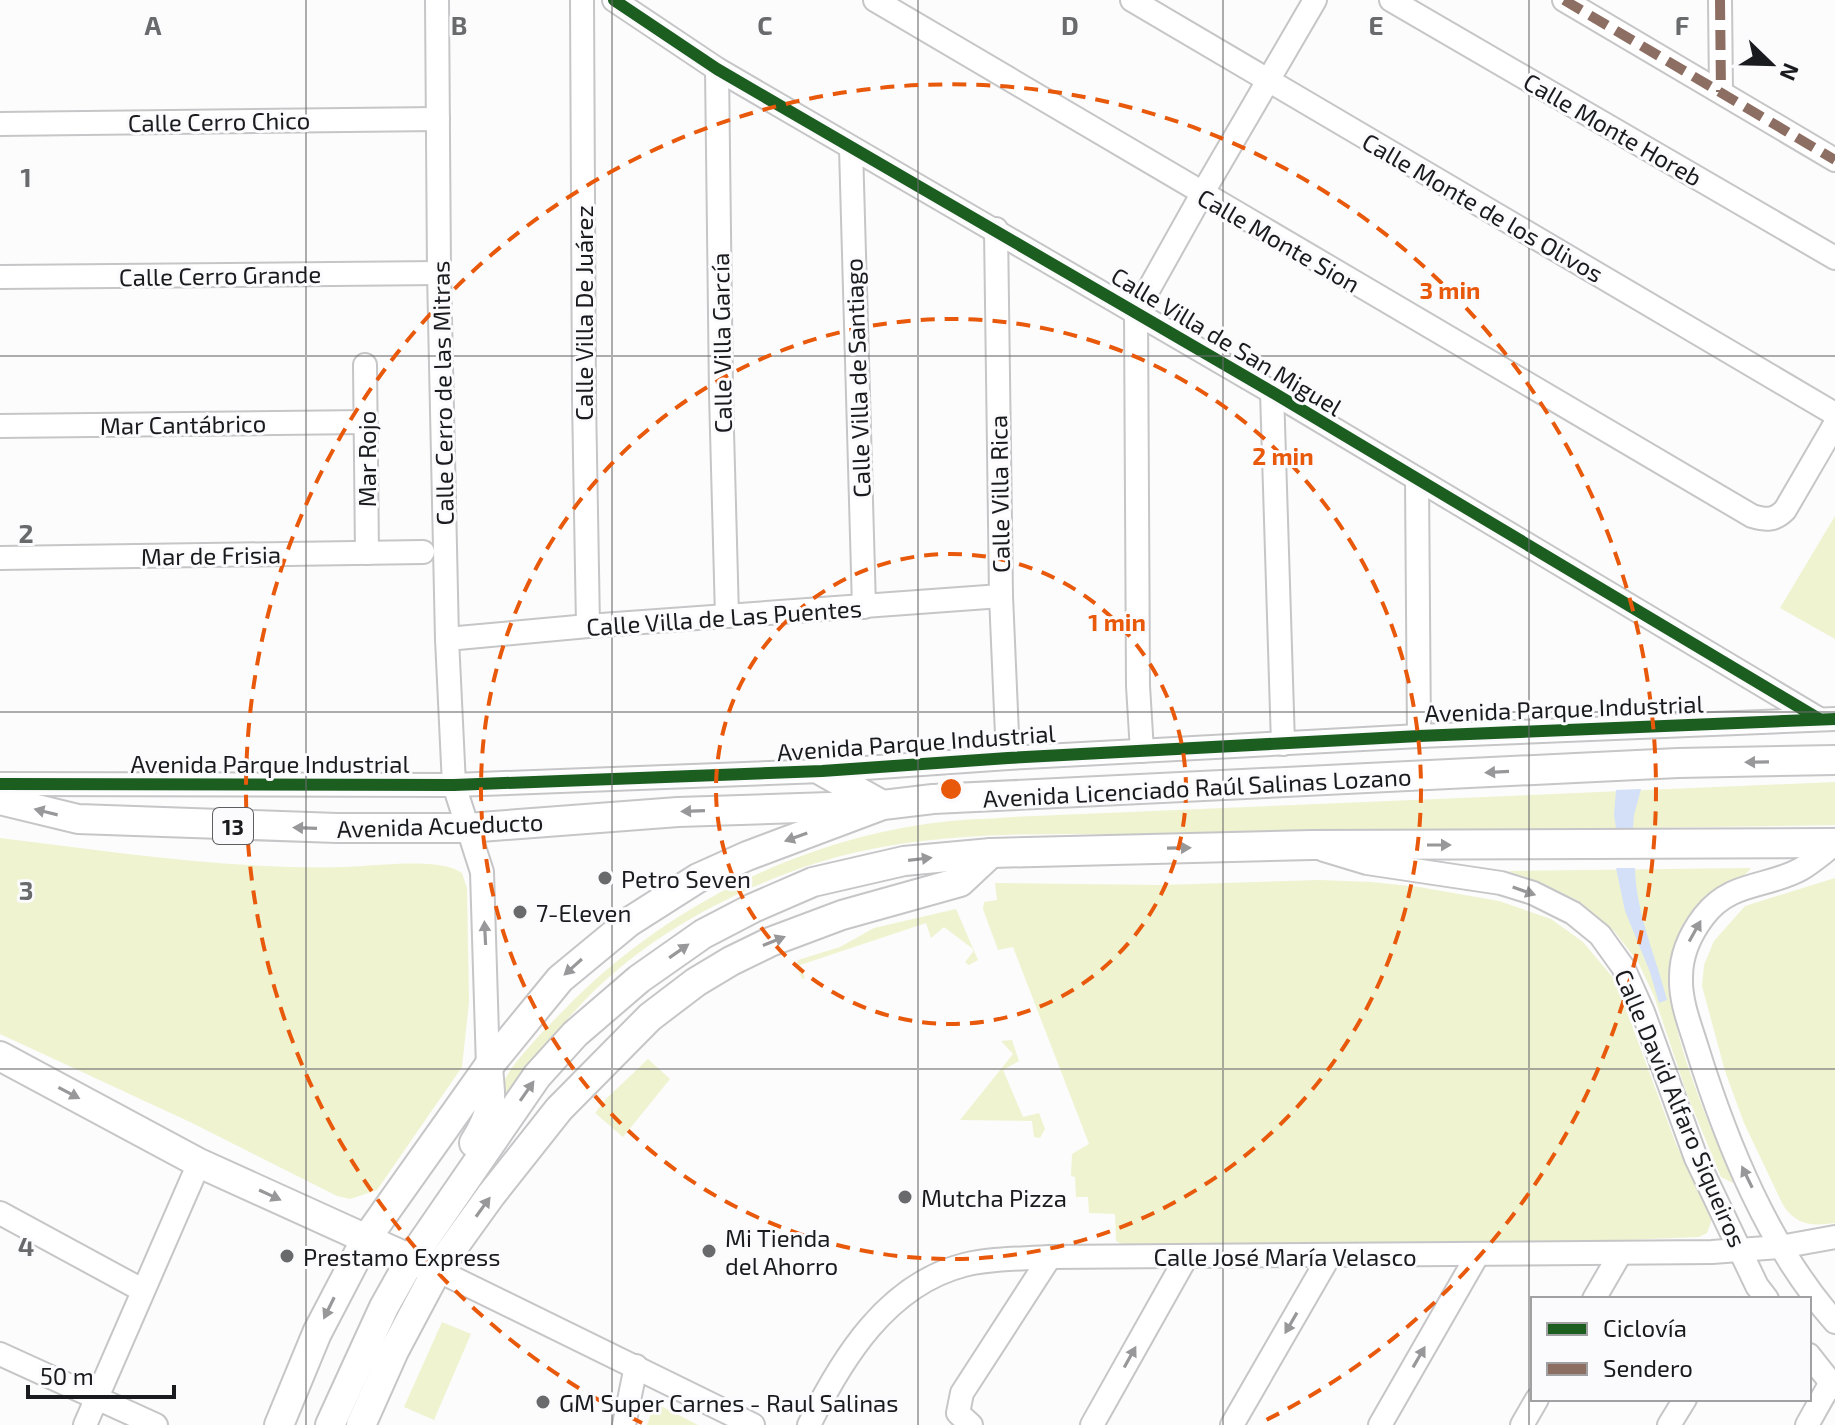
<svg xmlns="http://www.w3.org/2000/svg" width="1835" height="1425" font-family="'Exo 2',sans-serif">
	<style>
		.green { fill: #eff3d0 }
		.water { fill: #d3e0f8 }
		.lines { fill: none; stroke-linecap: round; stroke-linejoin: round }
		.minor-casing { stroke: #c6c6c8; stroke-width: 26 }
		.major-casing { stroke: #c6c6c8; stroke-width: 32 }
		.minor { stroke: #fff; stroke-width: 22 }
		.major { stroke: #fff; stroke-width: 28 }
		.quiet { stroke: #8d6e63; stroke-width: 10; stroke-dasharray: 20 10; stroke-linecap: butt }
		.cycleway-casing { stroke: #fbfbfd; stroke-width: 17 }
		.cycleway { stroke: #1b5e20; stroke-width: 12 }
		.oneway { fill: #98989a }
		.grid { fill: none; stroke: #696a6c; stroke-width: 2; stroke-opacity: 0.55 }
		.ring { fill: none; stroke: #e8590c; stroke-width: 4; stroke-dasharray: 14 10 }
		.poi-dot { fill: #696a6c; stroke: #fbfbfd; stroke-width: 3 }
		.labels { text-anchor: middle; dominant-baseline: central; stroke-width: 6; stroke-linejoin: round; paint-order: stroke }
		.shield { fill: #fbfbfd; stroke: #5e5e62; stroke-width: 2 }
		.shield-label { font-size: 22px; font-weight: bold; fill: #1a1b1f }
		.street-label { font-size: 24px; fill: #1a1b1f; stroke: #fbfbfd }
		.poi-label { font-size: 24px; fill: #1a1b1f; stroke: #fbfbfd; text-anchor: start }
		.grid-label { font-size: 26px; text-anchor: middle; font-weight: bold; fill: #696a6c; stroke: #fbfbfd; stroke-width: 6; stroke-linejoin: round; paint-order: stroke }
		.centre { fill: #e8590c; stroke: #fbfbfd; stroke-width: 4 }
		.ring-label { font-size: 24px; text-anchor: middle; font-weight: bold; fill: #e8590c; stroke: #fbfbfd; stroke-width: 6; stroke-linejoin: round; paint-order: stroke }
	</style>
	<rect width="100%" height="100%" fill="#fcfcfc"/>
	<!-- green -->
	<g class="green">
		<polygon points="1835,516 1835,639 1780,608"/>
		<path d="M 1835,782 L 1835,825 C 1622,829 1409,830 1196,834 C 1059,836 916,823 785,874 C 712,902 640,943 586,999 C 554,1032 527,1069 500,1105 C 501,1098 501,1088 504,1081 C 514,1061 546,1028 563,1011 C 664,906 805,836 950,821 C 971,819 991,819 1012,817 Z"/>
		<path d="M 0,838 C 115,852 231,870 347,867 C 375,866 440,857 462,873 L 467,888 L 469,1002 L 462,1067 L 377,1190 L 350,1199 L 337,1196 L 190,1122 L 0,1034 Z"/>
		<path d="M 1751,868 C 1742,882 1714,885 1703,903 C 1693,919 1674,952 1671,970 C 1663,1018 1712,1136 1735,1180 L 1733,1183 L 1721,1177 L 1688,1097 L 1654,996 L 1638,962 L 1614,931 L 1577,900 L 1508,871 Z"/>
		<path d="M 1835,878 L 1835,1223 C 1812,1226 1797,1226 1783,1205 L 1744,1123 L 1725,1071 L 1702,986 L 1704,965 L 1714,941 L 1745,906 Z"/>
		<path d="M 1319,880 L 1371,882 L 1419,887 L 1499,901 L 1551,919 L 1583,942 L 1615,980 L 1676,1144 L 1712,1219 L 1707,1233 L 1699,1237 L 1600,1241 L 1198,1244 C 1176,1246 1134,1253 1116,1241 L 1115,1214 L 1089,1213 L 1088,1197 L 1076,1197 L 1075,1177 L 1071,1176 L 1072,1154 L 1089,1144 L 1013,947 L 998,950 L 983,909 L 984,902 L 997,900 L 995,883 L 1162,885 Z"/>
		<polygon points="956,909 978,960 969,965 965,962 973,952 973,949 944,927 931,938 926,923 800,965 805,978 802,979 796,965 798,960 840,947 874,928"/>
		<polygon points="1012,1040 1019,1061 1003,1070 1023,1117 1039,1113 1045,1129 1040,1138 1034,1137 1032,1121 960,1120 1013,1054 1001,1041"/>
		<polygon points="648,1059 670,1079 623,1137 595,1113 606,1099"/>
		<polygon points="442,1322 471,1334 434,1420 404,1407"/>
		<polygon points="660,1407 663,1407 698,1425 647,1425 651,1413"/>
	</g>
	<!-- water -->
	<g class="water">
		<polygon points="1641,789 1634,815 1633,828 1616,828 1614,815 1616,790"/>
		<path d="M 1616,868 L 1635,868 C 1636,914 1656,956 1667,1000 L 1659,1003 L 1650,972 L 1625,911 Z"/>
	</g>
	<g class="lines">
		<defs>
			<g id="minor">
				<polyline points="437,0 439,273 447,639 454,785 482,872 488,1067"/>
				<polyline points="582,0 584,399 588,626"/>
				<polyline points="614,0 717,69 1272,392 1819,719"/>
				<path d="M 875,0 L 1752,516 C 1766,520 1774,521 1785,510 L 1835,424"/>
				<polyline points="1132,0 1835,414"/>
				<polyline points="1391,0 1835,258"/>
				<polyline points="1564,0 1835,160"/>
				<polyline points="1720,0 1721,92"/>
				<polyline points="717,69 721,394 727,616"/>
				<polyline points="0,124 438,119"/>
				<polyline points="851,148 864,607"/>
				<polyline points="996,229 1001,596 1008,758"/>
				<polyline points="0,277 439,273"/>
				<polyline points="365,365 367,553"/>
				<polyline points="1272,392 1283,744"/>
				<polyline points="0,426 366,422"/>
				<polyline points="1417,479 1419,736"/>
				<polyline points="0,558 423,552"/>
				<polyline points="447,639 588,626 1001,596"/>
				<polyline points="1142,751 1138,686 1136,312 1202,194 1315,0"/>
				<polyline points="0,784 454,785 822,771 1008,758 1419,736 1835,719"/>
				<path d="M 1835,844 C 1824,852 1813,862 1801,869 C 1767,888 1731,881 1704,916 C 1691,933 1681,955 1681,977 C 1680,1001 1690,1025 1697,1048 C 1727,1144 1768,1246 1835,1322"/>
				<polyline points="1324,850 1367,863 1501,883 1533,893 1573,913 1600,935 1623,967 1643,1012 1696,1158 1757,1286 1767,1299"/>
				<polyline points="0,1213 142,1290"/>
				<polyline points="437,1270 753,1425"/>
				<polyline points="1594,1299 1620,1254"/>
				<polyline points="0,1354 156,1425"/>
				<polyline points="1809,1355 1835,1388"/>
				<polyline points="85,1425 199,1163"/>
				<polyline points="624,1425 636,1366"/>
				<path d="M 809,1425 C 842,1358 887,1285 964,1265 C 991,1258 1022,1259 1050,1257 L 1712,1252 L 1780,1247 L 1835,1237"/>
				<polyline points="971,1425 958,1413 962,1393 1050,1257"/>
				<polyline points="1092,1425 1187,1256"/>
				<polyline points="1232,1425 1330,1255"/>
				<polyline points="1380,1425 1478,1254"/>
				<polyline points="1522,1425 1537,1399"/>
				<polyline points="1669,1425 1685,1399"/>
				<polyline points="1807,1425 1830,1384"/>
			</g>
			<g id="major">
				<polyline points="822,771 882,805"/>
				<polyline points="0,800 78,819 337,828 467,828 678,812 860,806"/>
				<polyline points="0,1056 199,1163 426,1266"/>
				<path d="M 474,1143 C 494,1111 491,1103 488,1067"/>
				<polyline points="279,1425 317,1333 366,1239 488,1067 560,979 629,922 698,878 747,856 883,805 933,799 1678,763 1835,760"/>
				<polyline points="330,1425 384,1307 411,1259 537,1076 575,1034 639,979 703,934 753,908 813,882 904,861 991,853 1311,845 1835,843"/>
				<polyline points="361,1425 394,1351 437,1270 491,1195 559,1109 650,1017 696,982 731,961 770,942 842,915 960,882 991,853"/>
			</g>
		</defs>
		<!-- minor casing -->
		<use href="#minor" class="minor-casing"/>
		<!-- major casing -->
		<use href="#major" class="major-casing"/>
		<!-- minor -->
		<use href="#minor" class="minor"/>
		<!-- major -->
		<use href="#major" class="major"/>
		<!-- quiet -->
		<g class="quiet">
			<polyline points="1564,0 1835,160"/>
			<polyline points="1720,0 1721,92"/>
		</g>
		<defs>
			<g id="cycleway">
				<polyline points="614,0 717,69 1272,392 1819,719"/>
				<polyline points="0,784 454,785 822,771 1008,758 1419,736 1835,719"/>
			</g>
		</defs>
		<!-- cycleway casing -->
		<use href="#cycleway" class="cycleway-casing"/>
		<!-- cycleway -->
		<use href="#cycleway" class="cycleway"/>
	</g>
	<!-- one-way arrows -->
	<defs><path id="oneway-solid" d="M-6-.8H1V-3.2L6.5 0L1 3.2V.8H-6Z" transform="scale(2)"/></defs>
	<g class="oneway">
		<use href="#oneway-solid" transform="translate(1757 762) rotate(179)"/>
		<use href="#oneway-solid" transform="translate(1497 772) rotate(177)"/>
		<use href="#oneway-solid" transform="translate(693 811) rotate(178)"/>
		<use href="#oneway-solid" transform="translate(46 812) rotate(-166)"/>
		<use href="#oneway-solid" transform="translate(305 828) rotate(-178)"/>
		<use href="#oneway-solid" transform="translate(796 837) rotate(160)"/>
		<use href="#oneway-solid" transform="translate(1439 845)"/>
		<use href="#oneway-solid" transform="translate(1179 848) rotate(-1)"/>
		<use href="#oneway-solid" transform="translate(920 859) rotate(-7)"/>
		<use href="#oneway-solid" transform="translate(1524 891) rotate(19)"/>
		<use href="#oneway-solid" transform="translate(1695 931) rotate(-61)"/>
		<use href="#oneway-solid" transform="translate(485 933) rotate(-93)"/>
		<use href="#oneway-solid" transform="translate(774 941) rotate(-22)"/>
		<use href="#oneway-solid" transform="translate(679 951) rotate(-35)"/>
		<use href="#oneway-solid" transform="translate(573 967) rotate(138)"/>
		<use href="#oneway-solid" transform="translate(527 1091) rotate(-55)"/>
		<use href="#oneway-solid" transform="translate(69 1093) rotate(28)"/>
		<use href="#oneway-solid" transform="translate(1747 1177) rotate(-116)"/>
		<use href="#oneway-solid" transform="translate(270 1195) rotate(25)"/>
		<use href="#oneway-solid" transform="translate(483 1207) rotate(-54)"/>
		<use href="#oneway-solid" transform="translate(329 1308) rotate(116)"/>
		<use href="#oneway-solid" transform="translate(1291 1323) rotate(120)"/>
		<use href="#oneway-solid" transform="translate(1130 1357) rotate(-61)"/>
		<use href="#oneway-solid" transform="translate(1419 1357) rotate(-60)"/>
	</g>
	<!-- grid -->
	<path class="grid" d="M 306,0 L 306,1425M 612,0 L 612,1425M 918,0 L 918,1425M 1223,0 L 1223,1425M 1529,0 L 1529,1425M 0,356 L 1835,356M 0,712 L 1835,712M 0,1069 L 1835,1069"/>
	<!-- distance rings -->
	<g class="ring">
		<circle cx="951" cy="789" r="235"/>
		<circle cx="951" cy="789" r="470"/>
		<path d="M642 1423A705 705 0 1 1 1260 1423"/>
	</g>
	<!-- markers -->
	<g class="poi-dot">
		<circle cx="605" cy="878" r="8"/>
		<circle cx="520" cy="912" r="8"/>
		<circle cx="905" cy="1197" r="8"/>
		<circle cx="709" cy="1251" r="8"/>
		<circle cx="287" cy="1256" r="8"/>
		<circle cx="543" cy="1402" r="8"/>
	</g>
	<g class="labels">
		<!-- shield labels -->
		<rect class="shield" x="213" y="808" width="40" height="36" rx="6"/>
		<g class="shield-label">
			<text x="233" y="826">13</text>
		</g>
		<!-- street labels -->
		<g class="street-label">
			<text transform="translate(219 121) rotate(-1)">Calle Cerro Chico</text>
			<text transform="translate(1613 129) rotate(30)">Calle Monte Horeb</text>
			<text transform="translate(1483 207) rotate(30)">Calle Monte de los Olivos</text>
			<text transform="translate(1279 240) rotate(30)">Calle Monte Sion</text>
			<text transform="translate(220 275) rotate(-1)">Calle Cerro Grande</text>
			<text transform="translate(583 313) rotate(-90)">Calle Villa De Juárez</text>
			<text transform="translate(1227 341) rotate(31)">Calle Villa de San Miguel</text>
			<text transform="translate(721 343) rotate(-91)">Calle Villa García</text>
			<text transform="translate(857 378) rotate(-92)">Calle Villa de Santiago</text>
			<text transform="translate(442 393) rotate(-91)">Calle Cerro de las Mitras</text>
			<text transform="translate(183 424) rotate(-1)">Mar Cantábrico</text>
			<text transform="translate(366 459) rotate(-90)">Mar Rojo</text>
			<text transform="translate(999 494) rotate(-91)">Calle Villa Rica</text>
			<text transform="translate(211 555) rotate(-1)">Mar de Frisia</text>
			<text transform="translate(724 617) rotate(-4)">Calle Villa de Las Puentes</text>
			<text transform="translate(1564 708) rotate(-2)">Avenida Parque Industrial</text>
			<text transform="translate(916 742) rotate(-4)">Avenida Parque Industrial</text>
			<text x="270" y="763">Avenida Parque Industrial</text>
			<text transform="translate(1197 787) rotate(-3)">Avenida Licenciado Raúl Salinas Lozano</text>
			<text transform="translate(440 825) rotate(-2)">Avenida Acueducto</text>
			<text transform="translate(1681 1108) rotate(67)">Calle David Alfaro Siqueiros</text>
			<text x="1285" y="1256">Calle José María Velasco</text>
		</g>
		<!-- poi labels -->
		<g class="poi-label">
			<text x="621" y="878">Petro Seven</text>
			<text x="536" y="912">7-Eleven</text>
			<text x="921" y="1197">Mutcha Pizza</text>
			<text x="725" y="1237">Mi Tienda<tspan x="725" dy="28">del Ahorro</tspan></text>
			<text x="303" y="1256">Prestamo Express</text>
			<text x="559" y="1402">GM Super Carnes - Raul Salinas</text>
		</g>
	</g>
	<g class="grid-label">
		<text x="153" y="35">A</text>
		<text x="459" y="35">B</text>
		<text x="765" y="35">C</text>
		<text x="1070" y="35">D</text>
		<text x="1376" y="35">E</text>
		<text x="1682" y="35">F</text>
		<text x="26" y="187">1</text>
		<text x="26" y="543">2</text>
		<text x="26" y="900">3</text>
		<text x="26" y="1256">4</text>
	</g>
	<circle cx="951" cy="789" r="12" class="centre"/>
	<g class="ring-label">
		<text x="1450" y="299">3 min</text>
		<text x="1283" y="465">2 min</text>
		<text x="1117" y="631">1 min</text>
	</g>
	<!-- legend -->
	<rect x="1531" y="1297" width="280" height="104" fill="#fbfbfd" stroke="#a1a1a4" stroke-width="2"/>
	<rect x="1547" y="1323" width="40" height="12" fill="#1b5e20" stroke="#a1a1a4" stroke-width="2"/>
	<text x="1603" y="1337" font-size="24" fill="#1a1b1f">Ciclovía</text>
	<rect x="1547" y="1363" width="40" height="12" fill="#8d6e63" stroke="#a1a1a4" stroke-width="2"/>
	<text x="1603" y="1377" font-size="24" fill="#1a1b1f">Sendero</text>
	<!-- north arrow -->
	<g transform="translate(1771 64) rotate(113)" stroke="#fbfbfd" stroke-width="6" paint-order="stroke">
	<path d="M0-6L14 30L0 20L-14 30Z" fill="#1a1b1f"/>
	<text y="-12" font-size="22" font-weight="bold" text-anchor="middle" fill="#1a1b1f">N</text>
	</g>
	<!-- scale -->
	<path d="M28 1385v12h146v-12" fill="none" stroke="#1a1b1f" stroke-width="4"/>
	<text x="40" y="1385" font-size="24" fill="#1a1b1f" stroke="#fbfbfd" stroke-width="6" paint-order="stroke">50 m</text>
</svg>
